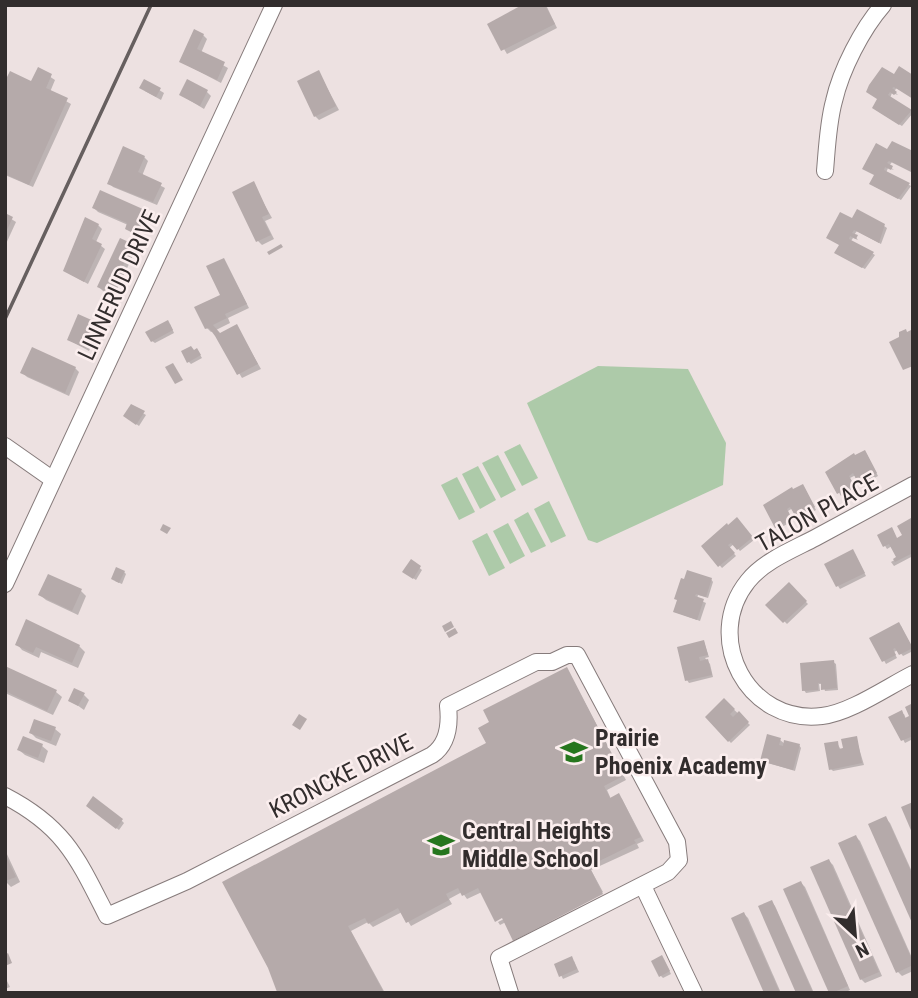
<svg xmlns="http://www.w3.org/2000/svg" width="918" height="998" font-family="'Roboto Condensed',sans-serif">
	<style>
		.green { fill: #adcaa9 }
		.shadow { fill: #0003 }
		.building { fill: #b5aaaa }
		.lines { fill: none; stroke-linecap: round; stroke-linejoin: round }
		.minor-casing { stroke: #867b7b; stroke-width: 18 }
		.minor { stroke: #fff; stroke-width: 16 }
		.rail { stroke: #665f5f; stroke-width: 3.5 }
		.labels { text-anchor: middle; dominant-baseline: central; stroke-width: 5; stroke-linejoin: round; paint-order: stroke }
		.street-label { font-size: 24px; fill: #322d2d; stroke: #fbeeee }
		.poi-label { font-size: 24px; font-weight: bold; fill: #322d2d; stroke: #fbeeee; text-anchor: start }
	</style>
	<rect width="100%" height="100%" fill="#ede1e1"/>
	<!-- green -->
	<g class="green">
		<polygon points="598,366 688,369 726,443 723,485 597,543 588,540 527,403"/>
		<polygon points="520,444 538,478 522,486 504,452"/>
		<polygon points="498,455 516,490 501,498 482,463"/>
		<polygon points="478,466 496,500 480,509 462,474"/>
		<polygon points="457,477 475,512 459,520 441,485"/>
		<polygon points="549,501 566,536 551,543 534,509"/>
		<polygon points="528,512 546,546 531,553 514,520"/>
		<polygon points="508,523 525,556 510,564 493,531"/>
		<polygon points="487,533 505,568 489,576 472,541"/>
	</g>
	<!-- shadow -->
	<g class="shadow">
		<polygon points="526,5 546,5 557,28 507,54 489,24"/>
		<polygon points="203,35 207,39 201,53 228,68 221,83 181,62"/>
		<polygon points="38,69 55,80 50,92 71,104 33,187 5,175 5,85 32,83"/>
		<polygon points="319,73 339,110 319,120 315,116"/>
		<polygon points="894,77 897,88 894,91 898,95 892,93 890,98 913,113 902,126 876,110"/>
		<polygon points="145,81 164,93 161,100 145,91"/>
		<polygon points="207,92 211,96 204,109 181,95"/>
		<polygon points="888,151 892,162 889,166 894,170 888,168 886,173 911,186 901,200 874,186"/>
		<polygon points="144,157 148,161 142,176 165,188 157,205 113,187 109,183"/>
		<polygon points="253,184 272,218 265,221 274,239 262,245 258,241"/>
		<polygon points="94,208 144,211 148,215 139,237 127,229 128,225 98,212"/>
		<polygon points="5,215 16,222 5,246"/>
		<polygon points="853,220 884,226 887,228 881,244 857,231 854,235 858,240 853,238 851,241 875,255 865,269 839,255"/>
		<polygon points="98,225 102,229 96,242 105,249 88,284 65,271"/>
		<polygon points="132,245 136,249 114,296 103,291 99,287"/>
		<polygon points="224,260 249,308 228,318 230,323 216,330 220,335 237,327 261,369 242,378 214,331 211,332 207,328 222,295"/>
		<polygon points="95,324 99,328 89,351 69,340"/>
		<polygon points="170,324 174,333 155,343 152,341"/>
		<polygon points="194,352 199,353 202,358 191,364 188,361"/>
		<polygon points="75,368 79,372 69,396 27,377 23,373"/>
		<polygon points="131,406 146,415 139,426 128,418"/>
		<polygon points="867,455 878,476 862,485 856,475 850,478 855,488 841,496 827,472"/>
		<polygon points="805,489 816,510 800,518 793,508 788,511 793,521 778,529 765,506"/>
		<polygon points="737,520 754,540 740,551 734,544 729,548 736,556 722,568 704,547"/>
		<polygon points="911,520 913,556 894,566 891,562 898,558 892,546 887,549 879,536 898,540 905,536"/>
		<polygon points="855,554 866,576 840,589 838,586"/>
		<polygon points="411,561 422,570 416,580 407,574"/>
		<polygon points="124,572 126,574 122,584 115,581"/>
		<polygon points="711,579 713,582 708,598 698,595 697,599 706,603 700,621 675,612"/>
		<polygon points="789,585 808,604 787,624 768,605"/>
		<polygon points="81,591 86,596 78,615 46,600 40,595"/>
		<polygon points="901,626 913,651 903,656 898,650 894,652 897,658 886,664 872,639"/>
		<polygon points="704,642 709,657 705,658 710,664 713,677 689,683 687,680"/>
		<polygon points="17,644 79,646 85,652 78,668 41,652 39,658 22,650"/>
		<polygon points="833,662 836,664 838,690 825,691 823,684 819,684 820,691 806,693 804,690"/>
		<polygon points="567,669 626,780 607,790 611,799 618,795 622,799 644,841 637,844 639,848 591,870 603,892 514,939 506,922 500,925 498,922 510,916 482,892 467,899 462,892 449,899 452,904 411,926 402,912 373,927 368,922 351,931 385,993 280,993 278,991 488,744"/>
		<polygon points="5,670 56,692 62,697 53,715 5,693"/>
		<polygon points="84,695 89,700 84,710 70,700"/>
		<polygon points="724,700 750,725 731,743 707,717"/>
		<polygon points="913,705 913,739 905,743 891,717 904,714 906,719 912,717"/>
		<polygon points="55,729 61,734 56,746 36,738 31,733"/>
		<polygon points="856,738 864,765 833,771 831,769 837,743 841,750"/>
		<polygon points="780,740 785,744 799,745 801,748 795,771 762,761"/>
		<polygon points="42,746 48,751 44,763 25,755 19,750"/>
		<polygon points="91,808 122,821 124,823 119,830"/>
		<polygon points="886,819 890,823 913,874 913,921"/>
		<polygon points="856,837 860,841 913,960 913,971 902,976 898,972"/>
		<polygon points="5,850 20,882 11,887 5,881"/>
		<polygon points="829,861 833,865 882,976 865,983 861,979"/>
		<polygon points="801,883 805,887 850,990 844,993 831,993"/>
		<polygon points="771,902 775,906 814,993 798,993"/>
		<polygon points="744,914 748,918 781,993 766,993"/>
		<polygon points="664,960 671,974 663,978 661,976"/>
		<polygon points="574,961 579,972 563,979 556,965"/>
		<polygon points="5,977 10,987 5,989"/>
	</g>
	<!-- building -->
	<g class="building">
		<polygon points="522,5 545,5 555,24 501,51 487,24"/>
		<polygon points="194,29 204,34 197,49 225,62 217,80 179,62"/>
		<polygon points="899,66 913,75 913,99 894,87 892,88 897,92 894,95 890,92 888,95 912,110 899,125 872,108 877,99 866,92 869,85 882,67 894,74"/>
		<polygon points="38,67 52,74 46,88 68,98 29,185 5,174 5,81 10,71 31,81"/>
		<polygon points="319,70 336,106 314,117 297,81"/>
		<polygon points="144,79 161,88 156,97 139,88"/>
		<polygon points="187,79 208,90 200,106 179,95"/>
		<polygon points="892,141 913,151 913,173 889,161 887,163 893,166 891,170 885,167 884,170 910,183 898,199 869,184 874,175 862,169 876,143 887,149"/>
		<polygon points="123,146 145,156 138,172 162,183 153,202 107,184"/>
		<polygon points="254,181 269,214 262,217 271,235 256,242 232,192"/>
		<polygon points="100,190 145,210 135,234 125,229 127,223 92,208"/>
		<polygon points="857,209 885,224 879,243 854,230 852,233 858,235 856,239 850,236 849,239 874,252 862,268 834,253 839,245 826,238 840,212 852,218"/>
		<polygon points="5,213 13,217 5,234"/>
		<polygon points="85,217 99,224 92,239 102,244 84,282 63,271"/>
		<polygon points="120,238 133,244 110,293 97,287"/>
		<polygon points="281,244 283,247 269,255 267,252"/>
		<polygon points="224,258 247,304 225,314 227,318 213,325 220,333 237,324 258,364 237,375 215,336 209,328 205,329 194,307 220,295 206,266"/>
		<polygon points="78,314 96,322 85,348 67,340"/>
		<polygon points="168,320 173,330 151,342 145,332"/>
		<polygon points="906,329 907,332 913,329 913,366 903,370 889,342 899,337 899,332"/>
		<polygon points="191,346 194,350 197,348 201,355 187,363 181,351"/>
		<polygon points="32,347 76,367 65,393 20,373"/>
		<polygon points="173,363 183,380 175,384 165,367"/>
		<polygon points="131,404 145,411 136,425 123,416"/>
		<polygon points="865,450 877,473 858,483 853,473 849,476 854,485 837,494 825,472 854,453 855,455"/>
		<polygon points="803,484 815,507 796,517 790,507 787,509 792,519 775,528 763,505 792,487 793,489"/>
		<polygon points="737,517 753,537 737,550 731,543 728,545 735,553 718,567 701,546 727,523 728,525"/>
		<polygon points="911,518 913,553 895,562 893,559 896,557 889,544 883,547 877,535 892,527 897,538 902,535 897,526"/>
		<polygon points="163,524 171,528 167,534 160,530"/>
		<polygon points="853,549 865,573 836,587 824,564"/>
		<polygon points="411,559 421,566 413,579 402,572"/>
		<polygon points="116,567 125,571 119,583 111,579"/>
		<polygon points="687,570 712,578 706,597 696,594 695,596 704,599 697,620 673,612 677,600 674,599 681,578 684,579"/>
		<polygon points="48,574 82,589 72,611 38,595"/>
		<polygon points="789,582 807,601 783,623 765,605"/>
		<polygon points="26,619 80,645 72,663 36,647 33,653 15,645"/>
		<polygon points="451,621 454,627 445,632 442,626"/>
		<polygon points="899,622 913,648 899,655 895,648 893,649 896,655 882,662 869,638"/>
		<polygon points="455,628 458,633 449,638 446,633"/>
		<polygon points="704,640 708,655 699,657 700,661 708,659 712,675 685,681 677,647"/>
		<polygon points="834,660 837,688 821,690 821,683 818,683 818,690 802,691 800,663"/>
		<polygon points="5,666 57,690 47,711 5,691"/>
		<polygon points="567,667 623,776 604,786 610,798 619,793 641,837 634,840 636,843 589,866 603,894 513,941 502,918 495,922 478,888 462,896 458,888 446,894 449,900 406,923 398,908 368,924 365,918 348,926 384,993 277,992 268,968 222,882 486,743 478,728 489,722 483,710"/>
		<polygon points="74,688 85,693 78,706 68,701"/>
		<polygon points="724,698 735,709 730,714 733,717 739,711 749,722 728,742 705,717"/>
		<polygon points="913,703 913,736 901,741 888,717 902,710 905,718 909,716 905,707"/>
		<polygon points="299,714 307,719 300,730 292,725"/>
		<polygon points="34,719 56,727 51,741 29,733"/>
		<polygon points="767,734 781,738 779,745 783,746 784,740 800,744 793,770 760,761"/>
		<polygon points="23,736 43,744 38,758 17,750"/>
		<polygon points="857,736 862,763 829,770 824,743 838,741 839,749 843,748 841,739"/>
		<polygon points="93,796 123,819 116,829 86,806"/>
		<polygon points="913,802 913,835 901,807"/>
		<polygon points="886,816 913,876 913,925 868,824"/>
		<polygon points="856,835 913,962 913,965 896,973 838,843"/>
		<polygon points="5,854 16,877 5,881"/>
		<polygon points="829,859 879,972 860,980 810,867"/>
		<polygon points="801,881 848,986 832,993 829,993 783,889"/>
		<polygon points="772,900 813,993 796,993 758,906"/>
		<polygon points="744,912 780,993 764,993 731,918"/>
		<polygon points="8,953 12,963 5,966 5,955"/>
		<polygon points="662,955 670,971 659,977 651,961"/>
		<polygon points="572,956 577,969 559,977 554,964"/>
	</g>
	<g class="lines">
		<defs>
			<g id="minor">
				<path d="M 825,171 C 827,148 828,123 834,101 C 841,70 862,29 883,5"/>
				<polyline points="5,446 52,479"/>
				<path d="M 913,485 C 880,503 847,521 815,538 C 792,550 764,561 748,581 C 702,638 748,725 822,716 C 850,713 887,687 913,674"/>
				<polyline points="5,584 274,5"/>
				<path d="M 5,796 C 65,827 78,859 107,916 L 187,881 L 432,755 C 448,744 450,724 448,706 L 536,662 L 552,662 L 567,655 L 577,655 L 677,842 L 679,860 L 668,872 L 499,958 L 510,993"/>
				<polyline points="643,886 694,993"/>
			</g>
		</defs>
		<!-- minor casing -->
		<use href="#minor" class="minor-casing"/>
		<!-- minor -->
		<use href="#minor" class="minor"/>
		<!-- rail -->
		<polyline class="rail" points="5,319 151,5"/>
	</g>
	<!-- icons -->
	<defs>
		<symbol id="school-bare" viewBox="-9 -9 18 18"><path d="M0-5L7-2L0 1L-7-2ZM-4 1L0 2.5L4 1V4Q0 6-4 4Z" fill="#26761e" stroke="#fbeeee" stroke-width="2.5" paint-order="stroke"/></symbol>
	</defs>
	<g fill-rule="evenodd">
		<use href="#school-bare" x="555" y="733" width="38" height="38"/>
		<use href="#school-bare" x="422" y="826" width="38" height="38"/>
	</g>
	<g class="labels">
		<!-- street labels -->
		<g class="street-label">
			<text transform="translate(119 285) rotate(-65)">LINNERUD DRIVE</text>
			<text transform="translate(817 513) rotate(-29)">TALON PLACE</text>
			<text transform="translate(341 776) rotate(-27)">KRONCKE DRIVE</text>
		</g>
		<!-- poi labels -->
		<g class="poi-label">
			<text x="595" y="738">Prairie<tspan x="595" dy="28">Phoenix Academy</tspan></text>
			<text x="462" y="831">Central Heights<tspan x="462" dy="28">Middle School</tspan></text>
		</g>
	</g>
	<!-- border -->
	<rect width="918" height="998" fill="none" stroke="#322d2d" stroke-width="14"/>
	<!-- north arrow -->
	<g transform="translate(855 935) rotate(154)" stroke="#fbeeee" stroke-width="5" paint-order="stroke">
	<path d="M0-5L12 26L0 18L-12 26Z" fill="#322d2d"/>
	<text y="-10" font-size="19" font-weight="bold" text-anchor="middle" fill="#322d2d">N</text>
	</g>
</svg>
